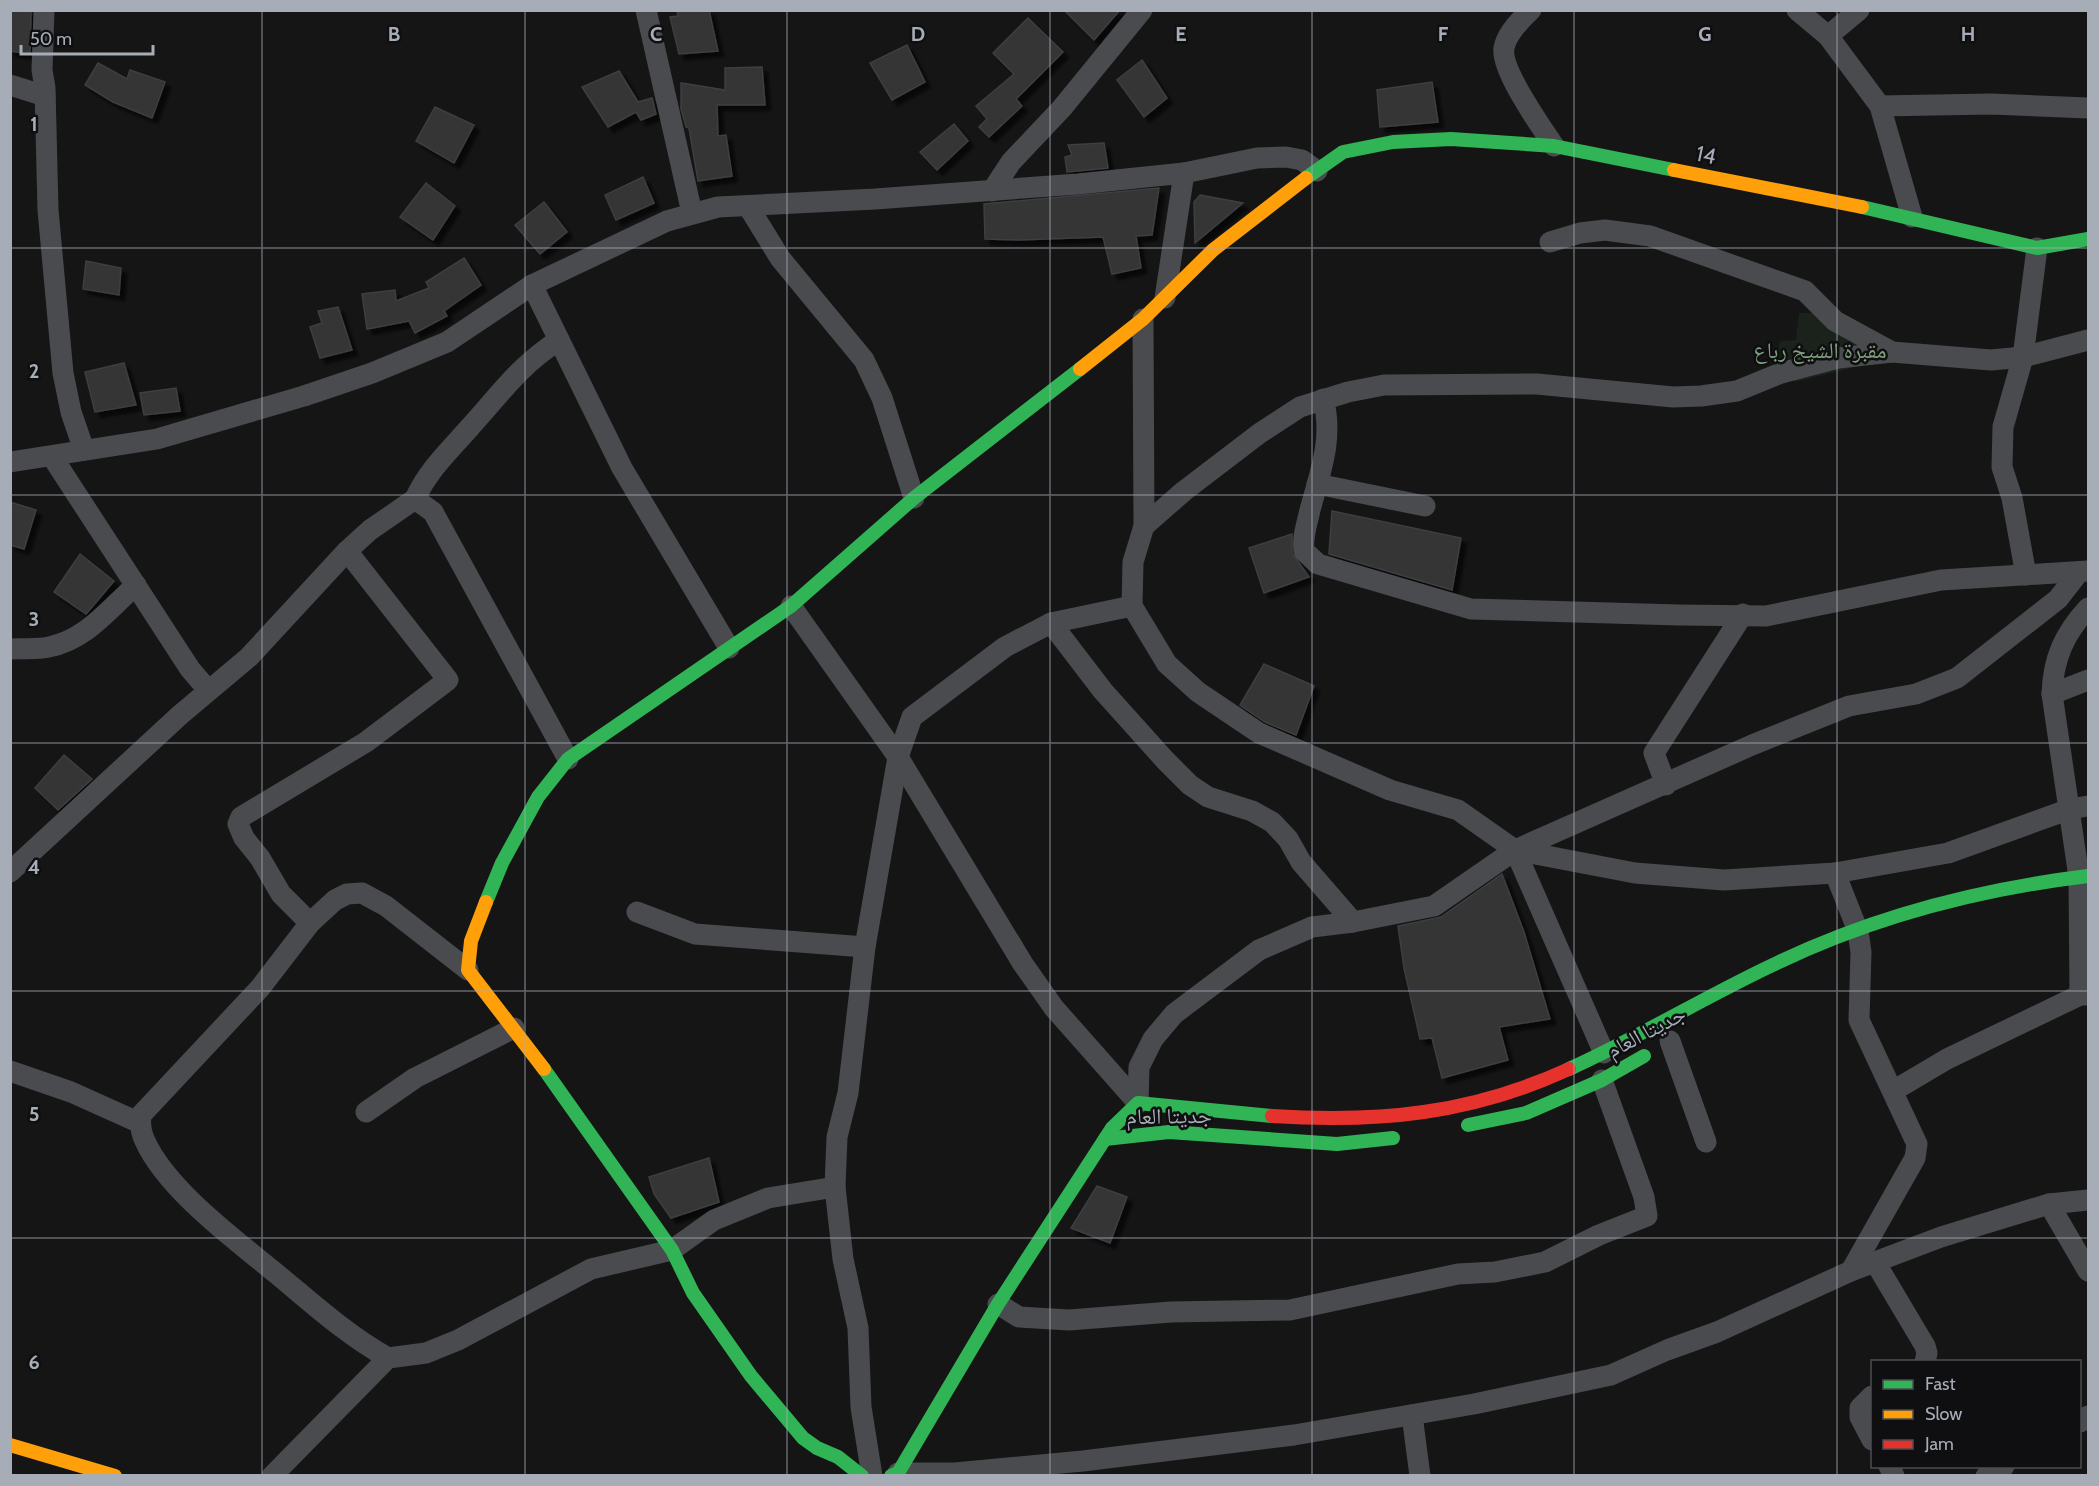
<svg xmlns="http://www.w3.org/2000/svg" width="2099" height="1486" font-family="Cabin,'Noto Naskh Arabic',sans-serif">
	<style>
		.green { fill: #1b221c }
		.building { fill: #343436; stroke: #3d3f41; stroke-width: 1.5; filter: url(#shadow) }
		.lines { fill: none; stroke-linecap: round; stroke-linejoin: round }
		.street { stroke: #494b4e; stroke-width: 21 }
		.fast { stroke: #30b455; stroke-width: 14 }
		.slow { stroke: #ff9f0a; stroke-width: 14 }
		.jam { stroke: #e5322d; stroke-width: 14 }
		.grid { fill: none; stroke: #a6adb6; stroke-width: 1.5; stroke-opacity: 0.55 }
		.labels { text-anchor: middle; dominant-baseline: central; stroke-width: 5; stroke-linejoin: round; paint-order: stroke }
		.street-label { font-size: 22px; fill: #a6adb6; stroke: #0f0f11 }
		.park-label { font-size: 22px; fill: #7fa17d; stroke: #0f0f11 }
		.grid-label { font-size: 20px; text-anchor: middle; font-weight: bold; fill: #a6adb6; stroke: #0f0f11; stroke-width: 5; stroke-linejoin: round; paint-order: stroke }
	</style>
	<defs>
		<filter id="shadow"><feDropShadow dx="5.5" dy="5.5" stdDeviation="1.5" flood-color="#0009"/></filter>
	</defs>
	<rect width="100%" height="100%" fill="#151515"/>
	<!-- green -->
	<polygon class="green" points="1799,313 1815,313 1880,361 1795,382 1775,360 1780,341 1796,340"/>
	<!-- building -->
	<g class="building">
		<polygon points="10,10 31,11 30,54 10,51"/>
		<polygon points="677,10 709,10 718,51 679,54 670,17 678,16"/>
		<polygon points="1064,10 1120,10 1094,40"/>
		<polygon points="1028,18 1063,52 1016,99 1022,106 989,137 979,127 987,119 976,106 1014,74 993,53"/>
		<polygon points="907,45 925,82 892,100 870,63"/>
		<polygon points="1142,60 1167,98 1144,117 1117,80"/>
		<polygon points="98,63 127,79 130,70 165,82 152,118 113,102 85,85"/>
		<polygon points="762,67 765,105 717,105 718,136 726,135 732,176 698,181 689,128 686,127 681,109 681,83 725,90 725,68"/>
		<polygon points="619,71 638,102 652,98 656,114 641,120 636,112 608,127 582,87"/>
		<polygon points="1432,82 1438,122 1380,127 1377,90"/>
		<polygon points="435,107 474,125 454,163 416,141"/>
		<polygon points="954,124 968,141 937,170 920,152"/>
		<polygon points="1104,143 1108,168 1067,172 1065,157 1072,155 1068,145"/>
		<polygon points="643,177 654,203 616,220 605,195"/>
		<polygon points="426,183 455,206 433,240 400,217"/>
		<polygon points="1159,188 1152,235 1136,236 1141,268 1112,274 1103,237 1018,240 985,239 984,204"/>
		<polygon points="1200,195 1243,203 1195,243 1194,202"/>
		<polygon points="544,202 567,232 540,254 515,225"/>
		<polygon points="464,258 481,285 444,311 447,316 415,333 409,321 367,329 362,294 395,290 396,301 429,288 426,282"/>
		<polygon points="86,261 121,268 119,295 83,289"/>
		<polygon points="338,307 352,350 320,358 310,327 322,323 318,311"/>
		<polygon points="124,363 136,405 95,412 85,372"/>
		<polygon points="176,388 180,411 144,415 140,393"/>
		<polygon points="10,502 36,510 24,549 10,545"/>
		<polygon points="1332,511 1461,538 1452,590 1329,554"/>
		<polygon points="1292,534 1292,553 1309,577 1264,593 1249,548"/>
		<polygon points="80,554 114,581 86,614 54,592"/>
		<polygon points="1264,664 1314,686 1296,735 1265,722 1240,705"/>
		<polygon points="64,755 92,779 58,810 35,788"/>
		<polygon points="1502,874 1524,932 1550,1019 1499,1027 1508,1060 1442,1078 1432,1038 1420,1039 1404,968 1398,926 1441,917"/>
		<polygon points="709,1158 719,1202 671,1218 654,1194 649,1177"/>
		<polygon points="1097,1186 1127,1197 1110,1243 1071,1228"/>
	</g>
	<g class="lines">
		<!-- street -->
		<g class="street">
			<polyline points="44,10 42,70 45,88 48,210 63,373 71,412 84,450"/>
			<polyline points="646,10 692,213"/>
			<path d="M 1531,10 C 1521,19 1506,35 1504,48 C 1500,69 1542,128 1554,146"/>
			<polyline points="1797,10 1828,36 1880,106 1912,217"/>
			<polyline points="1828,36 1859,10"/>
			<polyline points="10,85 45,96"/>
			<polyline points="1880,106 1991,104 2088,108"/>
			<polyline points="992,191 1011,162 1062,108 1142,10"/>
			<polyline points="748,206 780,258 864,360 882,398 914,498"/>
			<polyline points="1550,242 1580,233 1605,230 1650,236 1805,291 1835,321 1892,352"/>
			<polyline points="532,285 622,468 729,648"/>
			<polyline points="1165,298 1184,173"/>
			<polyline points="1143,319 1144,526 1133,562 1132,606 1167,664 1198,692 1259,733 1390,790 1458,810 1515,850 1635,873 1724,880 1835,873 1948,853 2070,809 2088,806"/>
			<path d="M 1323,399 C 1334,437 1320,473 1310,510 C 1307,524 1302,537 1304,551 L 1318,564 L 1471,609 L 1679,615 L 1766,616 L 1941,580 L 2088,571"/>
			<polyline points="53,458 190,669 208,690"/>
			<polyline points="10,462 157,439 304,396 372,373 447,342 532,285 667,221 718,207 875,199 1078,184 1184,173 1257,158 1286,157 1302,160 1317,171"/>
			<polyline points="1317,484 1425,506"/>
			<path d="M 415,499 C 428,470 451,449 471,426 C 502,392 519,366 559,340"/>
			<polyline points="1144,526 1184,491 1260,433 1300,407 1348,392 1384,385 1537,384 1673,397 1701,396 1737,391 1781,373 1838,358 1892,352 1991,360 2023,357 2088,340"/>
			<polyline points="2026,575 2012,498 2002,467 2003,427 2023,357 2037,248"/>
			<polyline points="791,606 898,757 1023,964 1054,1008 1138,1103"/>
			<polyline points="1051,623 1103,691 1165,760 1190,785 1208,797 1252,811 1272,822 1288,839 1301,862 1353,922"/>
			<path d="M 10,649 C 23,648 36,650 49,647 C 86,640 109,609 136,585"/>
			<polyline points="2052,694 2088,680"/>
			<polyline points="1666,785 1654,753 1743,614"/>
			<polyline points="1515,850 1604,1053"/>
			<polyline points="10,872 180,715 249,657 347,551 370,530 415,499 433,512 568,759"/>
			<polyline points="1835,873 1858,931 1861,952 1859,1020 1917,1144 1915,1158 1851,1271"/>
			<polyline points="637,912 695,934 865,947"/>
			<polyline points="310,923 281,894 260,858 244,838 238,824 241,817 366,742 448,680 347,551"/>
			<path d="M 2080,995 L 2079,877 L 2052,694 C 2053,659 2064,634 2088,608"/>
			<polyline points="1670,1041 1706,1142"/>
			<polyline points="10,1071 71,1092 140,1123"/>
			<polyline points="1893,1091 1947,1059 2080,995 2088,995"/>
			<polyline points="1138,1103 1139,1067 1153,1039 1174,1014 1259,950 1312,927 1353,922 1434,906 1515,850 1752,745 1849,706 1916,694 1957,678 2058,599 2079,572"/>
			<polyline points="366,1112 415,1078 514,1028"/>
			<polyline points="2049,1204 2088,1271"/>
			<polyline points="1875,1262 1925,1346 1927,1353 1925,1362"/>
			<polyline points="998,1304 1019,1317 1069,1320 1171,1312 1290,1310 1458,1274 1495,1272 1545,1262 1599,1235 1647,1216 1644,1197 1602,1080"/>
			<path d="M 388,1358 C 347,1335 313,1304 278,1275 C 237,1241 167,1190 145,1141 C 141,1133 140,1123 141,1115 L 260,988 L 310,923 L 335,900 L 347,894 L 362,893 L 386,906 L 468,970"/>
			<polyline points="1872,1396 1860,1408 1860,1417 1872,1440"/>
			<polyline points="1412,1415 1420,1476"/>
			<polyline points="2080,1422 2088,1416"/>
			<polyline points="1889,1466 1894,1476"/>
			<polyline points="898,1473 955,1473 1083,1461 1294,1435 1474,1404 1611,1375 1667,1350 1717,1332 1851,1271 1941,1237 2049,1204 2088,1200"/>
			<polyline points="272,1476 388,1358 426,1353 458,1340 591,1269 672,1250 714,1220 768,1198 835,1187"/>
			<polyline points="872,1476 861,1407 858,1328 843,1259 835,1187 837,1137 848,1093 865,947 898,757 912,717 1005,647 1051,623 1132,606"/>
			<polyline points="1986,1476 2004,1466"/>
		</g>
		<!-- fast -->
		<g class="fast">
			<polyline points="1306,178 1343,152 1393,142 1451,139 1554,146 1674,170"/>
			<polyline points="1862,207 2037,248 2088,239"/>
			<polyline points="486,902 502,863 538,797 568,759 791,606 914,498 1080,369"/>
			<polyline points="544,1069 672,1250 693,1293 751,1376 803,1438 817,1448 838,1457 862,1476"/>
			<path d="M 1569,1069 C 1640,1037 1706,996 1777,963 C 1875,916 1980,889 2088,876"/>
			<polyline points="1468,1125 1526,1113 1602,1080 1644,1056"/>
			<polyline points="1105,1139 1169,1132 1337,1144 1393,1138"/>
			<polyline points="891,1476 898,1473 998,1304 1112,1128 1138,1103 1272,1116"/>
		</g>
		<!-- slow -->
		<g class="slow">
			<polyline points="1674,170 1862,207"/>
			<polyline points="1080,369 1143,319 1213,250 1306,178"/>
			<polyline points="486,902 471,941 468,970 544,1069"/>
			<polyline points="10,1445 115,1476"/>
		</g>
		<!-- jam -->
		<path class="jam" d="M 1272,1116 C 1379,1123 1471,1114 1569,1069"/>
	</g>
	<!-- grid -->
	<path class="grid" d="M 262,10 L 262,1476M 525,10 L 525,1476M 787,10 L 787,1476M 1050,10 L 1050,1476M 1312,10 L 1312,1476M 1574,10 L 1574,1476M 1837,10 L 1837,1476M 10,248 L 2088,248M 10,495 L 2088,495M 10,743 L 2088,743M 10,991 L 2088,991M 10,1238 L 2088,1238"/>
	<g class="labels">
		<!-- street labels -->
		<g class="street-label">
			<text transform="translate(1706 155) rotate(12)">14</text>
			<text transform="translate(1646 1032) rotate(-28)">جديتا العام</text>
			<text transform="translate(1169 1116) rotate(-1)">جديتا العام</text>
		</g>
		<!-- park labels -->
		<g class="park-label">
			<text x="1820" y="350">مقبرة الشيخ رباع</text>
		</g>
	</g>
	<g class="grid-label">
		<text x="394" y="41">B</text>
		<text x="656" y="41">C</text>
		<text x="918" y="41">D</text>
		<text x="1181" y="41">E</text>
		<text x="1443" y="41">F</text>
		<text x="1705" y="41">G</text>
		<text x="1968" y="41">H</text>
		<text x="34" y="131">1</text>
		<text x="34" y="378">2</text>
		<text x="34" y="626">3</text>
		<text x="34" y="874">4</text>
		<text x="34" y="1121">5</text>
		<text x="34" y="1369">6</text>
	</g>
	<!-- border -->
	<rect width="2099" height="1486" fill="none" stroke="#a6adb6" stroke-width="24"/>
	<!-- legend -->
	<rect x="1871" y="1360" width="210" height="108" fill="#0f0f11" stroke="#4b4e53" stroke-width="1.5"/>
	<rect x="1883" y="1380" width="30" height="9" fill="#30b455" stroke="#4b4e53" stroke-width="1.5"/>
	<text x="1925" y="1390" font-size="18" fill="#a6adb6">Fast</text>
	<rect x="1883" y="1410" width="30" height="9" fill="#ff9f0a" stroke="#4b4e53" stroke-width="1.5"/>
	<text x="1925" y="1420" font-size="18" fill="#a6adb6">Slow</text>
	<rect x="1883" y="1440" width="30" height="9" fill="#e5322d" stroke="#4b4e53" stroke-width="1.5"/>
	<text x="1925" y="1450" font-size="18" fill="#a6adb6">Jam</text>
	<!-- scale -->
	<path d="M21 45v9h132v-9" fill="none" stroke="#a6adb6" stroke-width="3"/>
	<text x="30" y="45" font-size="18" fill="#a6adb6" stroke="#0f0f11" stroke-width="4.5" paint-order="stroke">50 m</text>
</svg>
